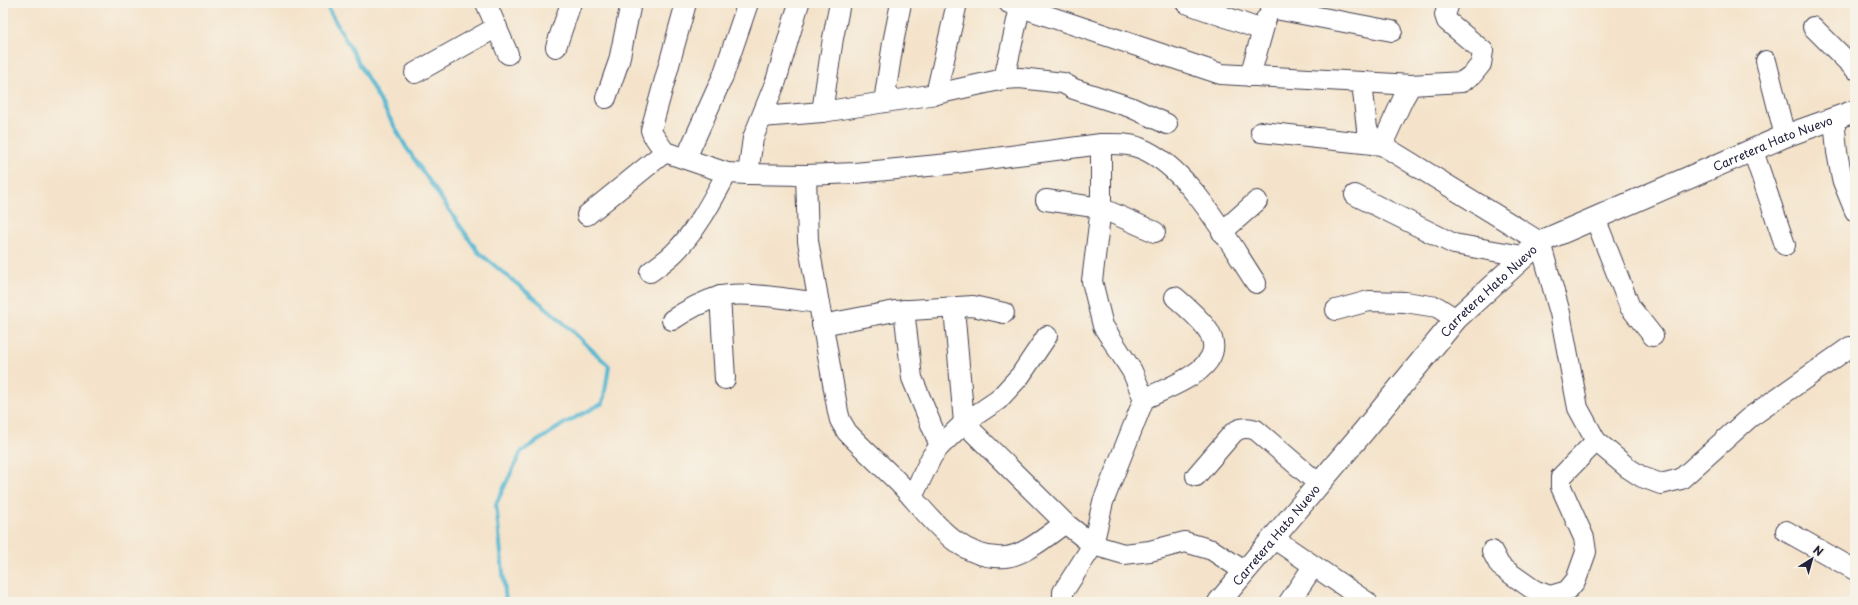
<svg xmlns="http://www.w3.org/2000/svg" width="1858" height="605" font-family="'Playpen Sans',sans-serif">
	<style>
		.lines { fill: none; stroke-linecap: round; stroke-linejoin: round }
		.stream { stroke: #54b8d3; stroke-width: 4 }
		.minor-casing { stroke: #423f50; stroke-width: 22 }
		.major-casing { stroke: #423f50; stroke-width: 24 }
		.minor { stroke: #fff; stroke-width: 20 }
		.major { stroke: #fff; stroke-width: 22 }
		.labels { text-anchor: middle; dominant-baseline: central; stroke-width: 3.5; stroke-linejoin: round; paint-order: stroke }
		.street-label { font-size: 12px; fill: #22223b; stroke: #f7f3e8 }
	</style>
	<rect width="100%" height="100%" fill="#f7f3e8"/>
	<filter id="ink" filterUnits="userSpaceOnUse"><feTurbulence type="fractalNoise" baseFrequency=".025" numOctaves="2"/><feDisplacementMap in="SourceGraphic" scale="8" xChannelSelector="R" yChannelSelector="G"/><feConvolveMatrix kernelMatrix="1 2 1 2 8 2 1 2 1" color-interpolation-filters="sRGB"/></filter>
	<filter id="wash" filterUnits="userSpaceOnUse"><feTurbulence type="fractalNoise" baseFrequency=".012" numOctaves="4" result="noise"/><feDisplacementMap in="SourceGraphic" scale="16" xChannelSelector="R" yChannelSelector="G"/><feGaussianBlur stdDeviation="0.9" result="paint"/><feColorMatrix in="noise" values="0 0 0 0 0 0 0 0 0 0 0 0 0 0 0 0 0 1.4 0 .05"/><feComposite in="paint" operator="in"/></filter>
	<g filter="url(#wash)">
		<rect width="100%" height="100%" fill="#f4e3ca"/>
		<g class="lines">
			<!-- stream -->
			<polyline class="stream" points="325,3 406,147 478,252 555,315 609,366 603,403 565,423 521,452 496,504 506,602"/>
		</g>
	</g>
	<g filter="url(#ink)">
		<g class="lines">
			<defs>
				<g id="minor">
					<polyline points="486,3 508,54"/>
					<path d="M 686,3 L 651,130 L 653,135 L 665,152 L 727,173 L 748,174 L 806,175 L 855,173 L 949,164 L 1101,144 C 1113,144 1128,143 1140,148 C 1189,167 1228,241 1256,283"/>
					<polyline points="1009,3 1221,74 1362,82 1367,129 1372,137 1382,145 1540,242 1560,313 1578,408 1596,441 1628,468 1642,477 1661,484 1681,479 1749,418 1850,347"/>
					<polyline points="1186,3 1262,30"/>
					<polyline points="1270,8 1392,31"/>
					<polyline points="1813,27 1855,69"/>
					<polyline points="556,47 571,3"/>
					<polyline points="1766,61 1785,136"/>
					<polyline points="415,73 497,27"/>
					<polyline points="1250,76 1266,19"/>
					<polyline points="1004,79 1021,3"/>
					<polyline points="1362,82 1411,85 1462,82 1473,74 1481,64 1483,51 1447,21 1445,15 1449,3"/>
					<polyline points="936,94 957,3"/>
					<polyline points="606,98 619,61 631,3"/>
					<polyline points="884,102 893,43 901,3"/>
					<polyline points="822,112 833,38 840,3"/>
					<polyline points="762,117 822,112 936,94 1004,79 1020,78 1063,83 1074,89 1130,107 1167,124"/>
					<polyline points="1834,118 1837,152 1842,179 1855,211"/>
					<polyline points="1261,132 1382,145 1403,99 1411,85"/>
					<polyline points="1101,144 1101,208 1092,281 1103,326 1132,371 1144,399"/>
					<polyline points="1753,151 1785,245"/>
					<polyline points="686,158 723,76 748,3"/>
					<polyline points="748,174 753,138 776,81 799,3"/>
					<path d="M 806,175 L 808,241 L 838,412 L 840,420 L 847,432 C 864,450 882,466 899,483 C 928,513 957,561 1005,557 C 1024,556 1050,534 1065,523"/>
					<polyline points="1355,195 1454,244 1523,256"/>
					<polyline points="1046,200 1101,208 1155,232"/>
					<polyline points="587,215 665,152"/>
					<polyline points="1595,218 1630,307 1653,336"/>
					<polyline points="1222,232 1257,201"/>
					<path d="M 650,272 C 658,266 667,260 674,253 C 697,230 712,201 727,173"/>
					<polyline points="720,296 725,379"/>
					<polyline points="954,308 964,423 998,400 1020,376 1047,336"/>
					<polyline points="904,310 912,378 940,446"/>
					<polyline points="1336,310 1369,301 1405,302 1437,307 1456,319"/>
					<path d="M 672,320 C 687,310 701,302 718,297 C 741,290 793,300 819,303"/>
					<polyline points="822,325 895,311 973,306 1004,313"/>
					<path d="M 1196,476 L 1233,433 C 1240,427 1247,427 1256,430 L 1319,484"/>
					<polyline points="912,497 932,456 940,446 964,423 1065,523 1093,545 1124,554 1150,551 1185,542 1212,550 1244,571"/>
					<polyline points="1786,531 1855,570"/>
					<polyline points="1273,538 1367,602"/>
					<polyline points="1492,551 1500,566 1534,590 1550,596 1567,591 1576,580 1586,552 1584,538 1561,487 1561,477 1596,441"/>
					<path d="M 1063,602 L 1063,592 L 1093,545 L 1103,502 L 1144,399 C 1168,387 1230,368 1209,332 C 1202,320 1185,306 1175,297"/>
					<polyline points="1289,602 1313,567"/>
				</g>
				<g id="major">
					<path id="s1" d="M 1219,602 L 1363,432 L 1456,319 L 1540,242 L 1785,136 L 1855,111"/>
				</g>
			</defs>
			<!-- minor casing -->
			<use href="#minor" class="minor-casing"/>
			<!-- major casing -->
			<use href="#major" class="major-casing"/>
			<!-- minor -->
			<use href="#minor" class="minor"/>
			<!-- major -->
			<use href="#major" class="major"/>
		</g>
	</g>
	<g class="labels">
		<!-- street labels -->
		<g class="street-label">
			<text stroke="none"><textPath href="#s1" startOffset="736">Carretera Hato Nuevo</textPath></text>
			<text stroke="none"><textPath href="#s1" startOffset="412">Carretera Hato Nuevo</textPath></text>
			<text stroke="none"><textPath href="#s1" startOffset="88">Carretera Hato Nuevo</textPath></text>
		</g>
	</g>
	<!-- margin -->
	<rect width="1858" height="605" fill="none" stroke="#f7f3e8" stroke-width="16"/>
	<!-- north arrow -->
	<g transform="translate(1812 559) rotate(37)" stroke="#f7f3e8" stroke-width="3" paint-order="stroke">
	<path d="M0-3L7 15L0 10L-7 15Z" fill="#22223b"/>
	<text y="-6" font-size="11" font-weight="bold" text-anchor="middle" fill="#22223b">N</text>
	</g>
</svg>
